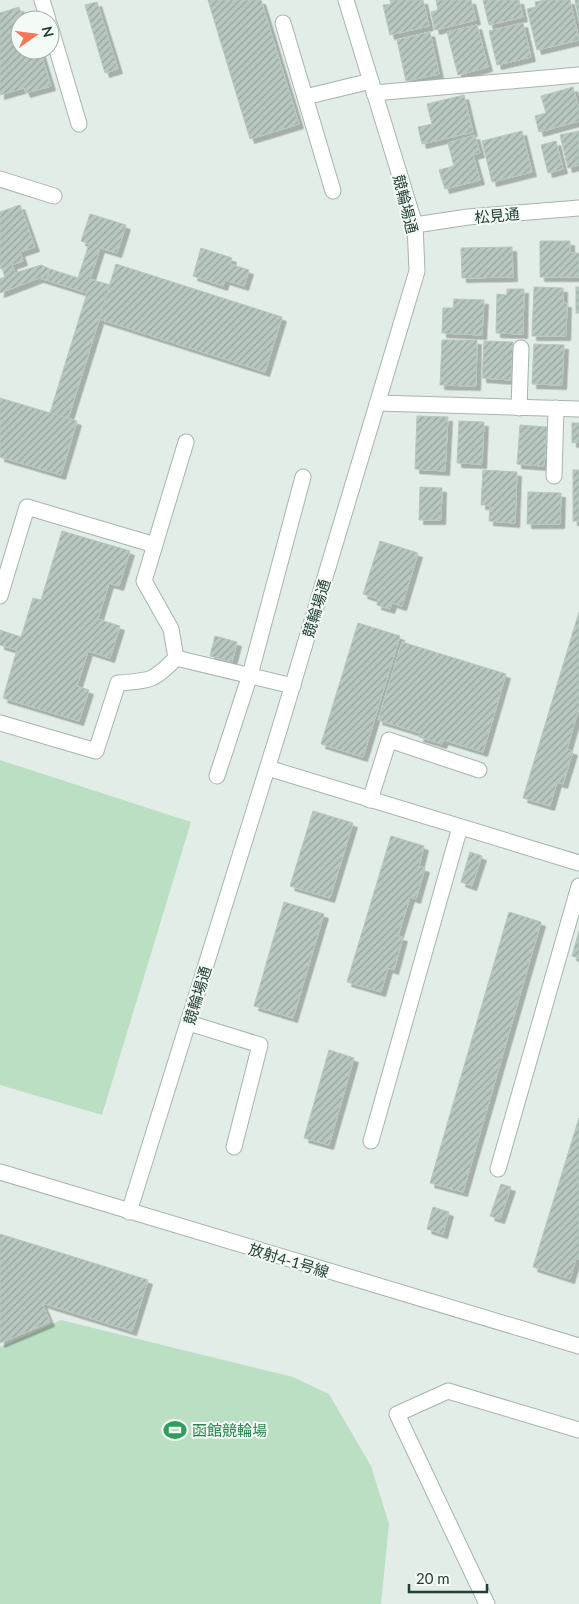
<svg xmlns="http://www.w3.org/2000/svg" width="579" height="1604" font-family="Lato,'Noto Sans JP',sans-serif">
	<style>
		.grass { fill: #bbdfc3 }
		.building { fill: url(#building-hatch); stroke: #b5c7bf; filter: url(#shadow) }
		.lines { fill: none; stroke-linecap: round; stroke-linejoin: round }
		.minor-casing { stroke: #a5b5af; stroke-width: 17 }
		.minor { stroke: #fff; stroke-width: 15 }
		.labels { text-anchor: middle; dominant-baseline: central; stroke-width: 4; stroke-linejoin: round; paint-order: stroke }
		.street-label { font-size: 15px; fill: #223f36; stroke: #f4faf6 }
		.leisure-label { font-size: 15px; fill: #27864d; stroke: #f4faf6; text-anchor: start }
	</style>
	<defs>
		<pattern id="building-hatch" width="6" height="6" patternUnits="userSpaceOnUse" patternTransform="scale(1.25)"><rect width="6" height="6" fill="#b8c8c1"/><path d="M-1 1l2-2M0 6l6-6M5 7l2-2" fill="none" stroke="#95a49e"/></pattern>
		<filter id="shadow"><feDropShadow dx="4.5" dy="4.5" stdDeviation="0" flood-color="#0004"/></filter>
	</defs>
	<rect width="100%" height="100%" fill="#e3ede8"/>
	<!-- grass -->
	<g class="grass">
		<polygon points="0,760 191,822 102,1115 0,1085"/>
		<polygon points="61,1320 293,1377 329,1394 371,1466 389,1524 381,1604 0,1604 0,1347"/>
	</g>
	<!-- building -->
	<g class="building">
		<polygon points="208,0 261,0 299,124 250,139"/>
		<polygon points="390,0 423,0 429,26 390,35 383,5 391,4"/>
		<polygon points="436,0 471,0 476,20 435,30 431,12 438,10"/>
		<polygon points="483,0 519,0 523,17 489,25"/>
		<polygon points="545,0 570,0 579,40 537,50 527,9 536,7 535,2"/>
		<polygon points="575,0 579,0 579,19"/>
		<polygon points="97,2 118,69 105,73 85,5"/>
		<polygon points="19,7 23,20 20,20 20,50 40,50 51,86 26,93 24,88 0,95 0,13"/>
		<polygon points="523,23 531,57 497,65 489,31"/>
		<polygon points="477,25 488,67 458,75 447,32"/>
		<polygon points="430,32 439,74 406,81 397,40"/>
		<polygon points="573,87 579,110 579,121 539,132 535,116 546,113 541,96"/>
		<polygon points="464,95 473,132 422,144 418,127 432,124 427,104"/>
		<polygon points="522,131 532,172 492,182 482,141"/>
		<polygon points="579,131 579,165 568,168 560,135"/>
		<polygon points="475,135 480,153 473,155 480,180 445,189 439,170 454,166 448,143"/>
		<polygon points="556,141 563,169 548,173 541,145"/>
		<polygon points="20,205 35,247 20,252 23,261 0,269 0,212"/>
		<polygon points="90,214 126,225 117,253 100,248 90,279 110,285 68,419 50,413 87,293 46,280 50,269 78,278 89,244 81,241"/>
		<polygon points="540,241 570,241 570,253 579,253 579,277 540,277"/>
		<polygon points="512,247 513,277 462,278 461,248"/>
		<polygon points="201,248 232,258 230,264 249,270 244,286 225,280 223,286 193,276"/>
		<polygon points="116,264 282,317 265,372 99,319"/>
		<polygon points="12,265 15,273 41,265 50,269 46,280 39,278 0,293 0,279 5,277 2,268"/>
		<polygon points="534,287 563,288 563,303 567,303 566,336 532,336"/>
		<rect x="576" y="287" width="3" height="26"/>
		<polygon points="507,289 524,289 523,334 496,333 497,294 507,295"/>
		<polygon points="454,299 484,300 482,335 442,333 443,308 453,308"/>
		<polygon points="442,340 477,340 476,386 440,385"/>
		<polygon points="484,341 513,342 511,380 482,378"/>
		<polygon points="534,344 564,345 562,385 532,384"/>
		<polygon points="0,398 77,421 61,475 0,457"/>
		<polygon points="417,416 448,417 445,471 415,469"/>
		<polygon points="459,421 484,422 482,464 457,463"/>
		<polygon points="572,423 579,423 579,442 572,443"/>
		<polygon points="520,425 547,427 544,466 517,464"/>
		<polygon points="483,470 517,472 515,523 489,521 490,505 481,505"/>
		<rect x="573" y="470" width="6" height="51"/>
		<polygon points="420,487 442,488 441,520 419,520"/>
		<polygon points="528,492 561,493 560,524 527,524"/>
		<polygon points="62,531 130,551 119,586 109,583 98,619 120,626 110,658 88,651 77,686 89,690 79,721 3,698 17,650 0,645 0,630 21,637 33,598 41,600"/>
		<polygon points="380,541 418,553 402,606 392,603 390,609 377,605 378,599 363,594"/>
		<polygon points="579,612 579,707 567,749 573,751 563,784 557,782 550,806 523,798"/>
		<polygon points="358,623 400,636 363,757 321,744"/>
		<polygon points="215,636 237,642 232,662 210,656"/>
		<polygon points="402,642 506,674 483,752 444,740 442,744 419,737 420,733 378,720"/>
		<polygon points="313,811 353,823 330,898 290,886"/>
		<polygon points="391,836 424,846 419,866 425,868 416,899 410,897 398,936 403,937 394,970 388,968 381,992 347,982"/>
		<polygon points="470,852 482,856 472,886 461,882"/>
		<polygon points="284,902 324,914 293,1018 254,1006"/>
		<polygon points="509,912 541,922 463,1192 430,1183"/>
		<polygon points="579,931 579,958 572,956"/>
		<polygon points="329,1050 354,1058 329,1145 304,1138"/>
		<polygon points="579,1118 579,1259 576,1258 570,1279 533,1267"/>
		<polygon points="501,1184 511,1187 500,1219 490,1216"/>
		<polygon points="433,1207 449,1212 443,1234 427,1229"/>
		<polygon points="0,1234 148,1280 132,1331 42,1303 50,1322 0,1343"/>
	</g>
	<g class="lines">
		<defs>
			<g id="minor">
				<polyline points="42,0 48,20"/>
				<polyline points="283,23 305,97 371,81"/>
				<polyline points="50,26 79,124"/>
				<polyline points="374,93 579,75"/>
				<polyline points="305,97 333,191"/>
				<polyline points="0,179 54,196"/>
				<polyline points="415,225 468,217 579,208"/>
				<polyline points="378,403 579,409"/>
				<polyline points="519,408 521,348"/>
				<polyline points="186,442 144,581 171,629 176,658 293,686"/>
				<polyline points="554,476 556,408"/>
				<polyline points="0,596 27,507 155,545"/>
				<path d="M 0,723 L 96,751 L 118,683 C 150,681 154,681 176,658"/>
				<polyline points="268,768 579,863"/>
				<polyline points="217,776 250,675 303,477"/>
				<polyline points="370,800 389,740 479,770"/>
				<polyline points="189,1023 260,1045 234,1147"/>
				<polyline points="371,1141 460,827"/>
				<polyline points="498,1169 579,886"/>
				<polyline points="0,1172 579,1346"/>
				<polyline points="129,1212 281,724 417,271 415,225 346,0"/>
				<polyline points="487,1604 397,1414 448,1391 579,1430"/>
			</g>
		</defs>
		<!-- minor casing -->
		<use href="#minor" class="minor-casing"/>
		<!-- minor -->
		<use href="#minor" class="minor"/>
	</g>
	<!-- icons -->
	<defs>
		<symbol id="stadium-bare" viewBox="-9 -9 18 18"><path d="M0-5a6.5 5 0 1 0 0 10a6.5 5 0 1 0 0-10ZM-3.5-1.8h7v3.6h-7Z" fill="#2e9e5b" stroke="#f4faf6" stroke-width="2.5" paint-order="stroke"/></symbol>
	</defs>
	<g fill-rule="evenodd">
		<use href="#stadium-bare" x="159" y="1414" width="32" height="32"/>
	</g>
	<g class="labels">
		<!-- street labels -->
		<g class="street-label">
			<text transform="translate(406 204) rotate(76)">競輪場通</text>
			<text transform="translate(497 215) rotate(-5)">松見通</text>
			<text transform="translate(316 608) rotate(-73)">競輪場通</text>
			<text transform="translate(197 995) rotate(-73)">競輪場通</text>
			<text transform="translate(289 1260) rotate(17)">放射4-1号線</text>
		</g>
		<!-- leisure labels -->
		<g class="leisure-label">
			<text x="192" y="1430">函館競輪場</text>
		</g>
	</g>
	<!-- north arrow -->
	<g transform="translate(35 35) rotate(76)"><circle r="24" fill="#f4faf6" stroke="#a0afa9"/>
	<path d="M0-4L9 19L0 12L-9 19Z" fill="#f67658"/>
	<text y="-8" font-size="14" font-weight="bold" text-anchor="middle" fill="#223f36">N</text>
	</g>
	<!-- scale -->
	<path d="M409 1584v8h78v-8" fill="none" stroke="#223f36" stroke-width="2.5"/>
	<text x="416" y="1584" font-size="15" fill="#223f36" stroke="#f4faf6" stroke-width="4" paint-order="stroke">20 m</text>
</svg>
